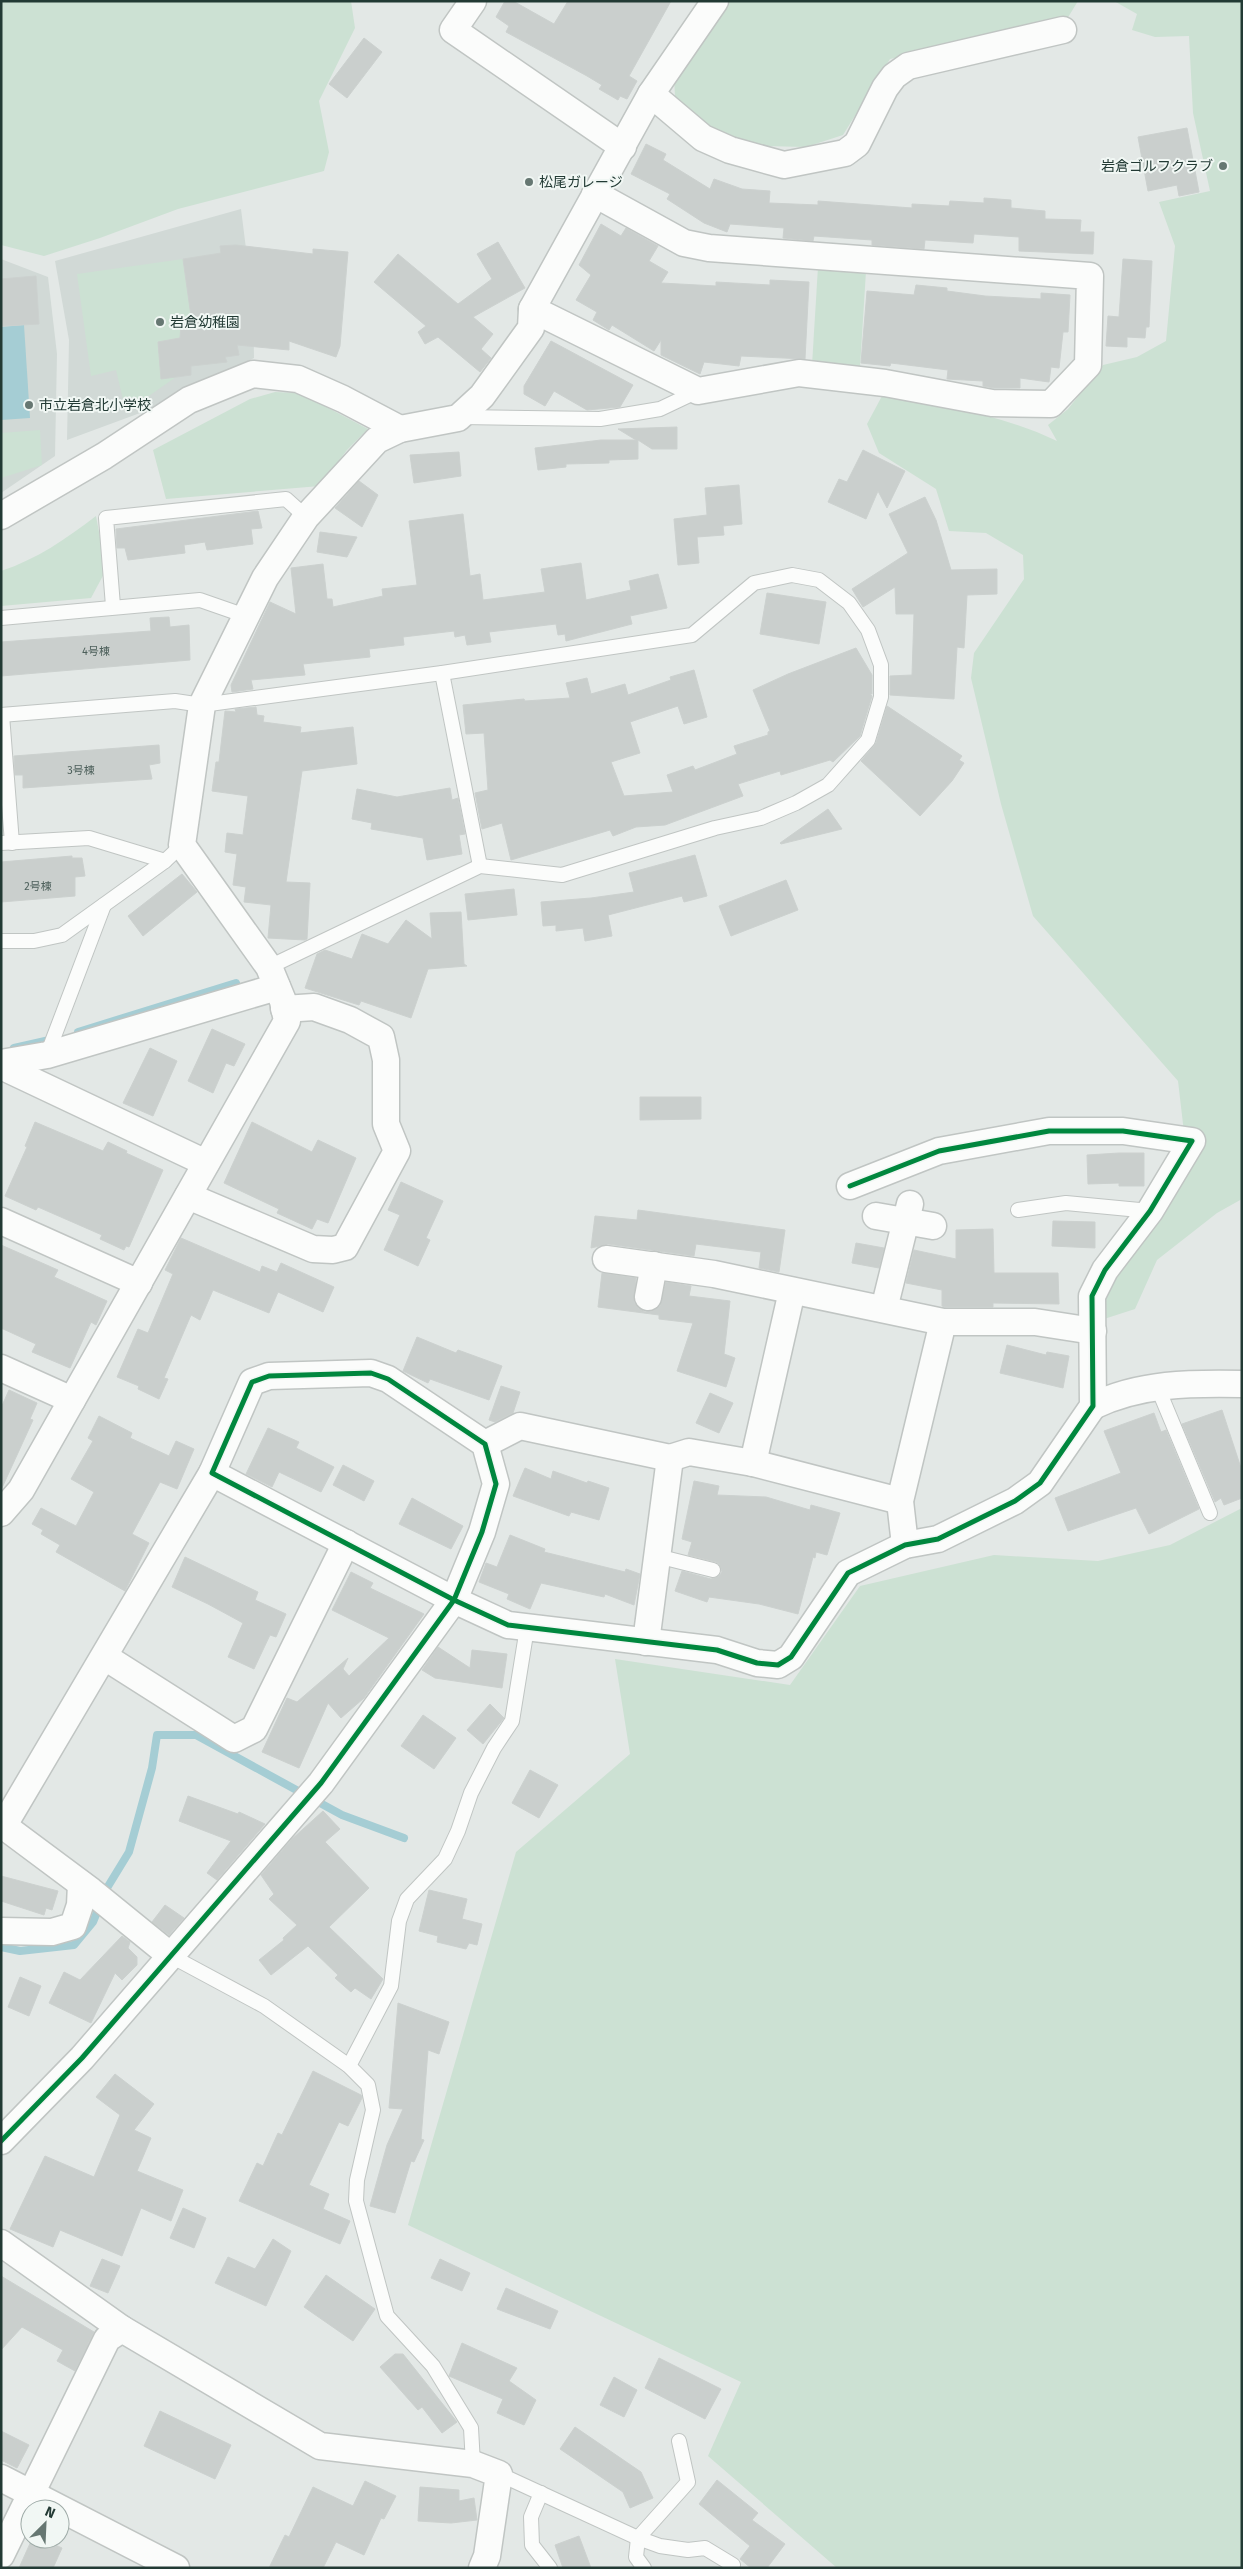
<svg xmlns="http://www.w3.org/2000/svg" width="1243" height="2569" font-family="'Fira Sans','Noto Sans JP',sans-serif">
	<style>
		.built { fill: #d1d9d6 }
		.green { fill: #cce1d3 }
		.water { fill: #a5cdd4 }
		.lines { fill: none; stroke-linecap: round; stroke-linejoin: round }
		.stream { stroke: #a5cdd4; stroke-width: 8 }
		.building { fill: #cacfcd; stroke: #ccd1cf }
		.lane-casing { stroke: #c0c5c3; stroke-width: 16 }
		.street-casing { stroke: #c0c5c3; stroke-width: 29 }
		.lane { stroke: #fbfcfb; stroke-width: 14 }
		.street { stroke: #fbfcfb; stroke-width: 26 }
		.cycleway-casing { stroke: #f1f7f4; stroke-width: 8 }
		.cycleway { stroke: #00873e; stroke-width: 5 }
		.poi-dot { fill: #667772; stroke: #f1f7f4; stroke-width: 2 }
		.labels { text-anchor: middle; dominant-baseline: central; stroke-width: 4; stroke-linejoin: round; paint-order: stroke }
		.number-label { font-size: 11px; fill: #4d605b }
		.poi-label { font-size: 14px; fill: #223a34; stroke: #f1f7f4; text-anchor: start }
	</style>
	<rect width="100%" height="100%" fill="#e3e8e6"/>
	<!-- built -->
	<g class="built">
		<polygon points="241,209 253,304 254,358 159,406 67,440 69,340 55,261"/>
		<polygon points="1,259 48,277 57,354 55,456 1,493"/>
	</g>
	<!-- green -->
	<g class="green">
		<polygon points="1,1 351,1 355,28 319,101 329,152 324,171 178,209 100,238 44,256 1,245"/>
		<polygon points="725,1 1078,1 1067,19 890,59 843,135 806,147 764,146 720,136 696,120 675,96 674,78"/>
		<path d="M 1114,1 L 1242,1 L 1242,1199 L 1217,1213 L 1157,1260 L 1135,1309 L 1104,1319 L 1106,1281 L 1185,1141 L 1178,1081 L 1033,916 L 1001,804 L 971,678 L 974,653 L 1024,579 L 1023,555 L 986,533 L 949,531 L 936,489 L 879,453 L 867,424 L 882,396 C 942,405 1003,415 1057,441 L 1048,425 L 1068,409 L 1103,365 L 1137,357 L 1166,341 L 1175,246 L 1159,202 L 1210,191 L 1193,113 L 1189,36 L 1155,37 L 1132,30 L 1137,14 Z"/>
		<polygon points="183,259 192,323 181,325 180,338 158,342 161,378 176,377 126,412 116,370 91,376 77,274"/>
		<polygon points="818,267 866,271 860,367 812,365"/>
		<polygon points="275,392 300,393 368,429 347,450 320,486 166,499 153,450 250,399"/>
		<polygon points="40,430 42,465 1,478 1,433"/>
		<path d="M 96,516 L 106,570 L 91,598 L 1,606 L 1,571 C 37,559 66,539 96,516 Z"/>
		<polygon points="1242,1508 1242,2568 837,2568 708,2456 741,2382 408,2225 516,1852 630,1754 615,1659 790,1685 860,1586 994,1555 1098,1561 1170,1545"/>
	</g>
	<!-- water -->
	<polygon class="water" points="24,325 30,418 1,420 1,327"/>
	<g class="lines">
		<!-- stream -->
		<g class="stream">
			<polyline points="78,1032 236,983"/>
			<polyline points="14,1048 54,1039"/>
			<polyline points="1,1947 20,1951 74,1945 93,1922 107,1888 129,1852 152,1768 157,1735 196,1735 342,1815 404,1838"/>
		</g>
	</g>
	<!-- building -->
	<g class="building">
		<polygon points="505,1 513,1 554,24 568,1 671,1 629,76 637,81 627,99 620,96 618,100 599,89 602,85 587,76 506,32 509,26 496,17"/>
		<polygon points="364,38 382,52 347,98 329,84"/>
		<polygon points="1187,128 1199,192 1179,196 1177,185 1148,191 1138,137"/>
		<polygon points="646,144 666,154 663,160 710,189 714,179 742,189 770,191 769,203 818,205 818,201 912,208 912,204 949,206 950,201 984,203 984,198 1011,200 1011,208 1045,211 1045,219 1081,220 1080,232 1094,232 1093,254 1019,251 1019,237 974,234 973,243 925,240 924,249 872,245 872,240 814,236 813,241 783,238 784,228 730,224 727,232 704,223 667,199 670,194 631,174"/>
		<polygon points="601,224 621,236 626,228 658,246 649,261 668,272 661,283 716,286 716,282 770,285 770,280 809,282 805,359 741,356 739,366 704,362 700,374 661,355 661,340 654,351 612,325 609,330 593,320 597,312 576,300 591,275 579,265"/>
		<polygon points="498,242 525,288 473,317 493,334 481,349 491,358 480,372 438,337 425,344 418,332 426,326 374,282 398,254 458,304 492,279 477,254"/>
		<polygon points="236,245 313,254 313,249 348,252 340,346 336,357 289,341 289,350 237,345 239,355 225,357 227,362 191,366 191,375 161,379 158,342 180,338 181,325 192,323 183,259 221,253 220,246"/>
		<polygon points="1123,259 1152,261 1149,327 1146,327 1145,338 1127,337 1127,347 1106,346 1108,316 1119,317"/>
		<polygon points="36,276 39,324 1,326 1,279"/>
		<polygon points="916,285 947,288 947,291 985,296 1041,299 1041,293 1070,295 1068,332 1063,332 1059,368 1051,367 1049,382 1020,378 1020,388 994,388 983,386 983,381 947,379 948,370 891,363 890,366 861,363 867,291 914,295"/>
		<polygon points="551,341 633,385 620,407 587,410 554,391 545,406 524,394 524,386"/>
		<polygon points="677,427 677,449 652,449 638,440 638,459 609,460 609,463 566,464 566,467 538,470 535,448 601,440 636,440 618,429"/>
		<polygon points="863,450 905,471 887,508 878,491 866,519 828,502 839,479 847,482"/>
		<polygon points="459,452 461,476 414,483 410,455"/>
		<polygon points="359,481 378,495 362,527 335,508"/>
		<polygon points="739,485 742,524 723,526 724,535 697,537 699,563 678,565 674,519 707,515 705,488"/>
		<polygon points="925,497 936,520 951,570 997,569 997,594 967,595 964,648 957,647 954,699 890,695 890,676 912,675 914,614 896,614 895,587 863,607 852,589 908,553 889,514"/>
		<polygon points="258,511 262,528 251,529 253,544 207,550 205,542 184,545 185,553 128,560 125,548 117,548 116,529"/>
		<polygon points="463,514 470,576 480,574 483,600 545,592 541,569 581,563 586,600 631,590 629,581 658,574 667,608 630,616 632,624 566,641 565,634 558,635 556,624 489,632 491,642 467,645 465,635 455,637 454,631 403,637 404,645 369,649 370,657 303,664 305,675 251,680 253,689 232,692 231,685 270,602 296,614 291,568 323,564 327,599 332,599 333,607 383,596 382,589 417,585 409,521"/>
		<polygon points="320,532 357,537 347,557 317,552"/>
		<polygon points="767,593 826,602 819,644 760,634"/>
		<polygon points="169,617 170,627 189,625 190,660 1,676 1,642 151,631 150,618"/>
		<polygon points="856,648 872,675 872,694 870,694 872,696 860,736 833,762 830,760 781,775 780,771 738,784 743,796 665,825 636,827 613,836 610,830 511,860 502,823 482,829 475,793 488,790 484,733 466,734 463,705 524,699 525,701 570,698 566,683 587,678 591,694 625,684 628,695 671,680 670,677 694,670 707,717 684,724 678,706 630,722 640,753 611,762 624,796 673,792 667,775 693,766 695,770 737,754 734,746 768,735 768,732 770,731 753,690 788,674"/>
		<polygon points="887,706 962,756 959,760 964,763 952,781 920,816 861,761 876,743"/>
		<polygon points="256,707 257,715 264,716 263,722 301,727 300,733 353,727 357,764 302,771 286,882 310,883 307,939 305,940 268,938 271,905 244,902 246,887 233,885 237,854 225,852 227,833 243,835 248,796 212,791 216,762 219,762 225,711 236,712 235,709"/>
		<polygon points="159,745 160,763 149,765 152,779 23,788 23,775 15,775 14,756"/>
		<polygon points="450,788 452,800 458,798 465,834 459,835 462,854 427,860 423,838 371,829 372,823 352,819 357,789 397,797"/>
		<polygon points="828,809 842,829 781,844 780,843"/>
		<polygon points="695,855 707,896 684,902 682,896 608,915 612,936 585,941 583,928 556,931 556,925 543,926 541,902 591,898 634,892 629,873"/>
		<polygon points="72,856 72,858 82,858 85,876 75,877 75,896 1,902 1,862"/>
		<polygon points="182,874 197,892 143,936 128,916"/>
		<polygon points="786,880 798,910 731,936 719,906"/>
		<polygon points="514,889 517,915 468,920 465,894"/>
		<polygon points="461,912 464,964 467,966 428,969 411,1018 361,1001 359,1005 305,988 317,954 325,950 352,959 362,934 388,944 406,920 432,939 430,913"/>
		<polygon points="212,1029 245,1044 234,1066 226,1063 213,1093 188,1081"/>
		<polygon points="150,1048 177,1061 153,1116 123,1103"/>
		<polygon points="640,1097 701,1097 701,1119 640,1120"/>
		<polygon points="35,1122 103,1151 108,1142 127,1151 126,1153 163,1170 129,1247 126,1246 124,1250 100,1239 102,1235 38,1207 36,1210 5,1196 27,1147 25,1146"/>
		<polygon points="252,1122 312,1152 318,1140 356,1158 328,1223 317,1219 312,1229 277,1213 279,1209 224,1183"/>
		<polygon points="1119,1153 1144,1153 1144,1186 1119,1186 1119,1183 1088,1184 1087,1155"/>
		<polygon points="401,1182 443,1201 426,1238 430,1240 418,1266 384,1250 400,1215 388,1210"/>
		<polygon points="638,1210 785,1230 779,1272 759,1268 761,1252 696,1244 694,1256 608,1244 591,1248 595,1216 637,1220"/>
		<polygon points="1053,1221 1095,1222 1095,1248 1052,1246"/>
		<polygon points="993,1229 994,1273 1058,1273 1059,1304 993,1303 993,1307 945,1307 942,1306 942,1290 906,1283 914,1250 956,1259 956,1230"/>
		<polygon points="181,1238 260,1272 262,1266 277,1272 281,1263 334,1287 323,1312 278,1292 269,1313 213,1290 200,1320 191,1315 164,1378 168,1379 159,1399 138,1389 139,1386 117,1377 138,1329 148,1333 173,1274 165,1270"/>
		<polygon points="856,1243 884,1248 879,1268 852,1263"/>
		<polygon points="1,1245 58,1270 54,1277 107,1301 96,1325 91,1322 70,1368 32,1352 36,1344 1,1328"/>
		<polygon points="602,1273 636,1278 634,1302 638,1308 645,1312 652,1311 660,1306 666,1282 691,1286 689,1296 730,1301 724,1354 735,1358 726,1387 677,1371 693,1323 659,1319 659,1315 598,1307"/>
		<polygon points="417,1337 456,1353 458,1350 502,1366 489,1400 430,1379 428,1383 403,1371"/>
		<polygon points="1007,1345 1046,1355 1047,1352 1069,1356 1063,1388 1000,1373"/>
		<polygon points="501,1386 520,1392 513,1413 495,1422 489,1420"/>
		<polygon points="9,1390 37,1403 30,1419 33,1420 1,1490 1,1408"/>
		<polygon points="710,1393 733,1403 719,1433 696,1423"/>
		<polygon points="1222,1410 1242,1471 1242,1498 1224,1505 1221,1498 1215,1502 1182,1424"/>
		<polygon points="1154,1413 1161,1432 1166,1430 1199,1509 1149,1534 1136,1508 1068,1531 1055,1498 1121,1473 1104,1431"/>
		<polygon points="99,1416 132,1433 130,1438 169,1456 176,1441 194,1449 177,1489 160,1482 132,1534 149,1543 125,1591 56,1552 60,1545 41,1534 43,1530 32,1524 41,1508 76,1526 94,1492 71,1479 93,1441 88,1438"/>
		<polygon points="268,1428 299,1442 296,1448 334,1467 321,1492 279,1472 272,1487 246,1474"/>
		<polygon points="343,1465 374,1481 364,1501 333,1485"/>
		<polygon points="525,1468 551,1479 553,1471 587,1483 588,1481 609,1488 599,1520 571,1512 569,1516 513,1496"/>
		<polygon points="694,1481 719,1486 717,1495 766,1497 810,1510 811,1505 840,1513 827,1555 816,1552 815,1558 813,1557 798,1614 759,1604 709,1597 707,1602 675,1591 682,1571 711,1579 719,1576 722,1572 719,1564 716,1562 688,1555 692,1542 682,1539"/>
		<polygon points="412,1498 463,1526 451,1549 399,1524"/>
		<polygon points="510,1535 545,1549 544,1552 625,1572 626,1569 640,1574 634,1605 605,1594 604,1597 541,1583 530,1609 507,1599 509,1594 479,1582 486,1563 497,1567"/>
		<polygon points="185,1557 258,1592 255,1600 286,1614 276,1637 270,1635 254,1669 228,1657 243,1623 208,1604 172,1587"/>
		<polygon points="351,1572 373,1583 370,1588 424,1614 364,1698 341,1718 328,1703 299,1768 262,1752 287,1698 297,1702 348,1658 343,1669 349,1676 389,1638 332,1610"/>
		<polygon points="438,1647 470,1668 472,1650 507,1654 502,1688 435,1678 422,1670"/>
		<polygon points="490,1704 504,1718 483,1744 467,1730"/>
		<polygon points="423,1715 456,1738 434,1769 401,1746"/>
		<polygon points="530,1770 558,1785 539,1818 512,1803"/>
		<polygon points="188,1796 238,1814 239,1812 265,1824 217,1880 207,1873 231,1841 179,1821"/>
		<polygon points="323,1811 340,1829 325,1842 369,1888 329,1927 383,1979 371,1999 355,1988 351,1992 335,1978 338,1975 308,1946 271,1975 259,1960 284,1940 283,1938 297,1925 269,1899 274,1894 261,1875 292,1839"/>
		<polygon points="1,1876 58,1891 52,1910 46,1908 44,1915 1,1901"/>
		<polygon points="429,1890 467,1899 462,1919 482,1924 477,1945 469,1943 466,1949 437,1942 438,1936 419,1931"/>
		<polygon points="165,1905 184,1918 169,1935 152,1922"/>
		<polygon points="122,1936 130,1942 128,1948 137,1957 137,1965 122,1980 115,1973 91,2023 49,2003 64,1972 80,1980"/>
		<polygon points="20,1977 41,1986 29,2016 8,2007"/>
		<polygon points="398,2003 449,2022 439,2054 428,2050 421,2139 424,2140 414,2162 411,2161 395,2213 370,2206 387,2145 403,2109 389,2108"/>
		<polygon points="313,2071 361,2095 362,2098 348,2126 339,2122 309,2185 329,2194 323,2209 350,2221 340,2244 239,2201 257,2163 263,2166 278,2133 282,2135"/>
		<polygon points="115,2074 154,2104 134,2130 151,2138 137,2171 183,2190 171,2221 141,2208 122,2256 60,2230 53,2247 10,2229 45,2156 94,2177 120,2115 96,2097"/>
		<polygon points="183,2208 206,2218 194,2248 170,2238"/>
		<polygon points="273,2239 291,2251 266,2306 215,2283 228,2257 255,2269"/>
		<polygon points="102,2259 120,2266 108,2293 90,2286"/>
		<polygon points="440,2259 470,2273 462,2291 431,2278"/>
		<polygon points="326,2275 375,2309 353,2341 304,2307"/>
		<polygon points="1,2276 94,2332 75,2371 57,2361 63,2350 22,2327 1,2350"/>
		<polygon points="506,2288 558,2311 550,2329 497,2309"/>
		<polygon points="462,2343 517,2368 509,2381 536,2400 524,2425 497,2413 503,2399 449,2376"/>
		<polygon points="395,2354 403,2354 457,2422 442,2433 422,2407 418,2410 380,2367"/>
		<polygon points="659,2358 721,2389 705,2419 645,2388"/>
		<polygon points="614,2377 637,2390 624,2417 600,2405"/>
		<polygon points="160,2411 231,2445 215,2479 144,2446"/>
		<polygon points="575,2427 641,2472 653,2498 630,2508 623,2492 560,2449"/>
		<polygon points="1,2431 29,2445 17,2468 1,2460"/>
		<polygon points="717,2480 758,2513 752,2520 785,2544 767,2568 751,2568 740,2559 750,2546 699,2504"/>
		<polygon points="365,2481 396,2496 384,2519 381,2518 364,2555 336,2542 323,2568 269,2568 285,2535 289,2537 313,2487 353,2506"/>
		<polygon points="420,2487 459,2490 459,2501 474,2498 477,2520 451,2523 418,2521"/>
		<polygon points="579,2536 591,2568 563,2568 555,2545"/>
		<polygon points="32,2539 43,2539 62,2548 53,2568 19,2568"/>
	</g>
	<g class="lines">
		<defs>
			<g id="lane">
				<polyline points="461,417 600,419 660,409 698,391"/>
				<polyline points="113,606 106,518 286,499 306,517"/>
				<polyline points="1,618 200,600 246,616"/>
				<polyline points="442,673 480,866"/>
				<polyline points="1,715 175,701 202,705 442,673 692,635 754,583 792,575 819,580 849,603 868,630 881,665 881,697 868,740 828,785 796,803 761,818 715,828 562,875 480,866 269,967"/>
				<polyline points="2,715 12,843"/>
				<polyline points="1,843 89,838 165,861"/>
				<polyline points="1,941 34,941 62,935 165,861 182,845"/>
				<polyline points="47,1055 104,905"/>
				<polyline points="1018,1210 1066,1203 1150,1211"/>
				<polyline points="1157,1386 1210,1513"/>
				<polyline points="657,1556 713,1570"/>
				<polyline points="171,1956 264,2006 349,2066 368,2085 373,2110 357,2180 356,2201 387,2316 433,2366 471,2428 473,2464"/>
				<polyline points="349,2066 391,1986 399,1921 407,1899 445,1859 458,1831 471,1793 494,1748 512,1721 527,1628"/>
				<polyline points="499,2474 638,2538 688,2482 679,2441"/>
				<polyline points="541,2493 531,2517 532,2545 550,2568"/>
				<polyline points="644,2568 636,2557 638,2538 660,2546 688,2550 705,2548 733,2565"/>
			</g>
			<g id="street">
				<polyline points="473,1 453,30 623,147"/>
				<polyline points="651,94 703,138 730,150 784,165 845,153 857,144 885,88 894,76 908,66 1063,30"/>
				<polyline points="532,309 698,391 799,373 885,383 992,403 1051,404 1088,365 1090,276 709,248 684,243 595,194"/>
				<polyline points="1,516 104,456 189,400 253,374 298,379 343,399 400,429"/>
				<polyline points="1,1063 47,1055 277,987"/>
				<polyline points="1,1066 206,1163"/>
				<polyline points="188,1196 313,1249 333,1250 345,1247 397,1151 386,1124 386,1060 381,1037 350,1020 314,1007 284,1009"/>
				<polyline points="876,1216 933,1226"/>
				<polyline points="1,1221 139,1283"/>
				<polyline points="606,1259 714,1274 943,1322 1035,1322 1093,1331"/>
				<polyline points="648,1297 654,1265"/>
				<polyline points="884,1309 910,1204"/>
				<polyline points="1,1368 72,1400"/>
				<path d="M 1093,1406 C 1140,1383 1191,1383 1242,1384"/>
				<polyline points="485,1444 520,1426 670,1458 689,1452 753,1463 900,1501"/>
				<polyline points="753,1463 792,1291"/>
				<polyline points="1,1513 21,1490 287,1021 283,1001 269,967 182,845 202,705 265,578 306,517 377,440 400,429 458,418 482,396 531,328 532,309 651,94 715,1"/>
				<polyline points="905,1545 900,1501 943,1322"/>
				<polyline points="646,1642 670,1458"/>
				<polyline points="105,1657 234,1739 254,1729 346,1543"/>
				<polyline points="1,1824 91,1891 171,1956"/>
				<polyline points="4,1825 212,1473"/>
				<polyline points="1,1931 52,1932 73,1926 80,1905 81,1884"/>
				<polyline points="1,2141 82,2058 321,1783 454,1600 482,1532 496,1484 485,1444 388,1379 371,1373 269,1376 252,1382 212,1473 454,1600 508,1625 717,1650 757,1663 778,1665 791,1657 848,1573 905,1545 938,1539 1015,1501 1040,1483 1093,1406 1092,1296 1105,1270 1150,1211 1192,1141 1123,1131 1049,1131 939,1151 850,1186"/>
				<polyline points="1,2243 122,2329 320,2446 473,2464 499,2474 487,2556 482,2568"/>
				<polyline points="1,2478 176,2568"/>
				<polyline points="1,2555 107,2339 122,2329"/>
			</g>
		</defs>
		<!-- lane casing -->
		<use href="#lane" class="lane-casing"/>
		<!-- street casing -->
		<use href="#street" class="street-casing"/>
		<!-- lane -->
		<use href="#lane" class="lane"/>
		<!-- street -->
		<use href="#street" class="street"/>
		<defs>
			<polyline id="cycleway" points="1,2141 82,2058 321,1783 454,1600 482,1532 496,1484 485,1444 388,1379 371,1373 269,1376 252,1382 212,1473 454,1600 508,1625 717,1650 757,1663 778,1665 791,1657 848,1573 905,1545 938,1539 1015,1501 1040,1483 1093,1406 1092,1296 1105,1270 1150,1211 1192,1141 1123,1131 1049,1131 939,1151 850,1186"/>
		</defs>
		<!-- cycleway casing -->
		<use href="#cycleway" class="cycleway-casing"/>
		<!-- cycleway -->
		<use href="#cycleway" class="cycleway"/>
	</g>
	<!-- markers -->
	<g class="poi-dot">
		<circle cx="1223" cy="166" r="5"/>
		<circle cx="529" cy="182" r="5"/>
		<circle cx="160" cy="322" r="5"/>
		<circle cx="29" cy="405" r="5"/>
	</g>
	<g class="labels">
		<!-- number labels -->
		<g class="number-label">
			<text x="96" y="651">4号棟</text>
			<text x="81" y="770">3号棟</text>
			<text x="38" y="886">2号棟</text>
		</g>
		<!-- poi labels -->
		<g class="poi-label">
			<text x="1213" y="166" text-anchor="end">岩倉ゴルフクラブ</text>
			<text x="539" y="182">松尾ガレージ</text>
			<text x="170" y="322">岩倉幼稚園</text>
			<text x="39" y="405">市立岩倉北小学校</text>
		</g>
	</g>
	<!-- border -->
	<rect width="1243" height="2569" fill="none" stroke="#223a34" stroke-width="5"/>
	<!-- north arrow -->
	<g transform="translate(45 2524) rotate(24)"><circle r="24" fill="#f1f7f4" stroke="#9eaba7"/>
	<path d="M0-4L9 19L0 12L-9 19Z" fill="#667772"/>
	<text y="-8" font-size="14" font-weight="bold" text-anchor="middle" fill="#223a34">N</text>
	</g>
</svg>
